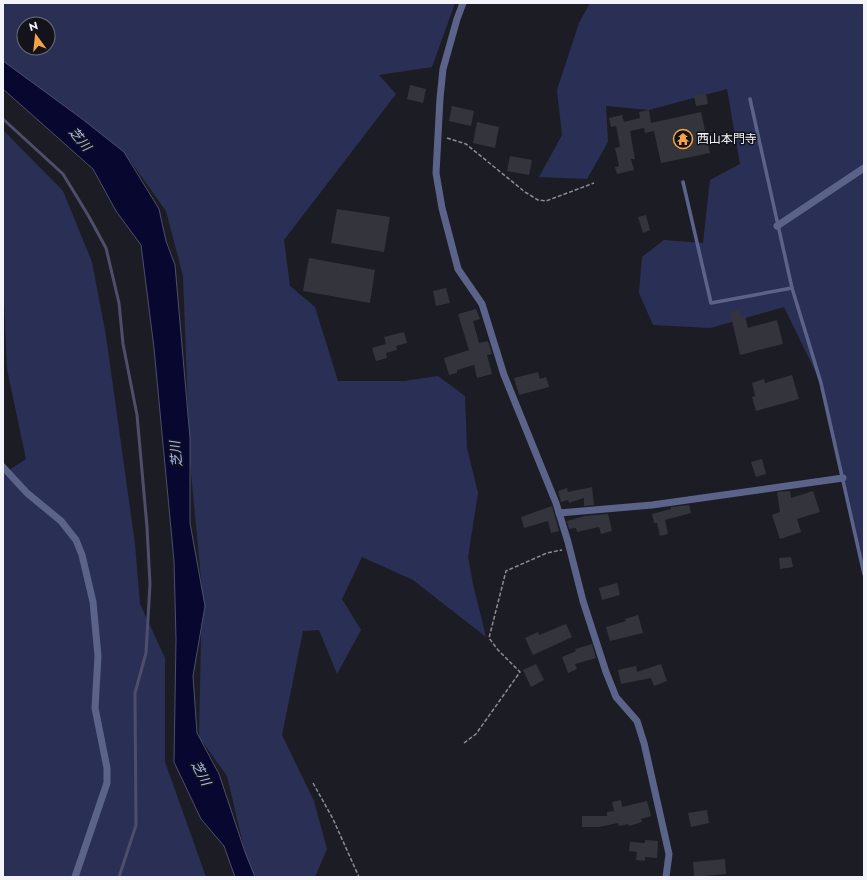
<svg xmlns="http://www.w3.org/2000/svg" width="867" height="880" font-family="Jost,'Noto Sans JP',sans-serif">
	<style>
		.green { fill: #2a3055; fill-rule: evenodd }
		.water { fill: #080730; stroke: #4e4e6c }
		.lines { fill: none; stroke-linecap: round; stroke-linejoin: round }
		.stream { stroke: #4e4e6c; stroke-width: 3 }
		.building { fill: #33343c }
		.path { stroke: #8c8e94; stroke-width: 1.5; stroke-dasharray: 4 2; stroke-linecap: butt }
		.service { stroke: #5c638a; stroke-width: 3.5 }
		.minor { stroke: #5c638a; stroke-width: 7 }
		.labels { text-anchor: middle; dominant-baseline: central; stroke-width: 3; stroke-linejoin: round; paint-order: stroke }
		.poi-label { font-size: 12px; fill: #f2f4f9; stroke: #13141b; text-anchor: start }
		.water-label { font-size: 13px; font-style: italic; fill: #aebaf7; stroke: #13141b }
	</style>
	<rect width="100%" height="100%" fill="#1c1d24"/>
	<!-- green -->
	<g class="green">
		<path d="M 3,3 L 455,3 L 432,67 L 379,75 L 396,94 L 284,240 L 290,286 L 315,307 L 338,381 L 404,381 L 438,376 L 465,396 L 467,448 L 478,493 L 468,557 L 473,584 L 486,637 L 413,580 L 362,557 L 342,599 L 361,630 L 337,674 L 319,630 L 303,631 L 282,735 L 314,801 L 327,849 L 315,877 L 255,877 L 245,852 L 227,776 L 199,737 L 202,589 L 190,462 L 183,276 L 166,211 L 124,152 L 3,61 ZM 24,24 L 48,24 L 48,48 L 24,48 Z"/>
		<polygon points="590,3 864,3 864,574 821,383 784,307 710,328 653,325 639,293 642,257 664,240 703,243 710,180 740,164 727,89 649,110 606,106 608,142 587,179 539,177 562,135 557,90 579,23"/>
		<polygon points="3,130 63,191 92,262 106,336 135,544 140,604 165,658 165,762 206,877 3,877 3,474 26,459 7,369 3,273"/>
	</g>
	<!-- water -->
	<polygon class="water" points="3,61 81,118 124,152 159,209 166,241 175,265 190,438 190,523 205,606 193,676 197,733 219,774 245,852 255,877 235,877 224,846 201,819 174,762 176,639 174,561 154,348 141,245 116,211 93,169 3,89"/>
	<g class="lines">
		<!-- stream -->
		<polyline class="stream" points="3,119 63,174 88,215 106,248 119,303 123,344 137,415 147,527 150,584 146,653 135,693 136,825 119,877"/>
	</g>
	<!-- building -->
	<g class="building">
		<polygon points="410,85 426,89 423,103 407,99"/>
		<polygon points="706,94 708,104 696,106 694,96"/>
		<polygon points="452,106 474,111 471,126 449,121"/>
		<polygon points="649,110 651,123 701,112 710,153 661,163 654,131 645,133 644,128 630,131 635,159 631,159 634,170 617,174 615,167 619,166 615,148 620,147 619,141 616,126 611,127 609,118 622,115 624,122 640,118 639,112"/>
		<polygon points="477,122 499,127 495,148 473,143"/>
		<polygon points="510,156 532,160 529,175 507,171"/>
		<polygon points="337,209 390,217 384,252 331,243"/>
		<polygon points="646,215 650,230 643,233 638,217"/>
		<polygon points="309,258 375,270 370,303 303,291"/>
		<polygon points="446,288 450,303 436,306 433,291"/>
		<polygon points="476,309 480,319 473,321 479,343 488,341 492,354 487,355 492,374 477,378 474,365 457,370 457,373 449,375 444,358 469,350 458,314"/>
		<polygon points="739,310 741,317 745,316 748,328 777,320 783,344 740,355 730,312"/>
		<polygon points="404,332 407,343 396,346 397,350 386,353 387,358 376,361 372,348 386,344 384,337"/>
		<polygon points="538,372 540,379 546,377 549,387 519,395 514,378"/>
		<polygon points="792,375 799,399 756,411 752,397 755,396 752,383 764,379 765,383"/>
		<polygon points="762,459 766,474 756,477 751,462"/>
		<polygon points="592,487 594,505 584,506 584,498 569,503 568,500 561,502 558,491 567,488 568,492"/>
		<polygon points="790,491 791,498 813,491 820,512 797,519 801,532 780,539 772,515 780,512 777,492"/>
		<polygon points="689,505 691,513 665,520 668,534 660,536 657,523 654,523 652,514 671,509 671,507"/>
		<polygon points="552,506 559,531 551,533 548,521 524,528 521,517"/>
		<polygon points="608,514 612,531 601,534 599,527 577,532 576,528 569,529 567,521 585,516"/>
		<polygon points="791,557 793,567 780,569 779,558"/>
		<polygon points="617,583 620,595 602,600 599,588"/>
		<polygon points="638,615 643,633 610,641 606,627 626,621 625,619"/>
		<polygon points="566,624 572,637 533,655 525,638 538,632 539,635"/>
		<polygon points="592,644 596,658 575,664 577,669 568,673 562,657 576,651 575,649"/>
		<polygon points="536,664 544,680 531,687 523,670"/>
		<polygon points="661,664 667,681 654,686 651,678 621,684 618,670 636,666 637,672"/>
		<polygon points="621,800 622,807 647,801 651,816 641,819 642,822 629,826 628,824 619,826 618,823 599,827 582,827 582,816 607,816 607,812 614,811 612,802"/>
		<polygon points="707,810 709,823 691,827 688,813"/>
		<polygon points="645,840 658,841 657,858 645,857 645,861 636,860 637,852 629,851 630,842 645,843"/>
		<polygon points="725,859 726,874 694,877 693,862"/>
	</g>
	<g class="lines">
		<!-- path -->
		<g class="path">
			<polyline points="447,138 466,144 525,192 538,200 546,201 594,183"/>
			<polyline points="464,743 476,734 520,672 498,650 489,638 506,571 547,553 562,550"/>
			<polyline points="313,783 333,819 359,877"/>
		</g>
		<!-- service -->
		<g class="service">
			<polyline points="750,99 792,288 821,383 864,574"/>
			<polyline points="683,182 711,303 792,288"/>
		</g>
		<!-- minor -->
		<g class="minor">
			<polyline points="463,3 457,19 443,69 440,98 436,173 442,208 458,269 482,304 504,375 556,503 568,542 583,601 606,672 616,697 637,721 644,743 669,854 666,877"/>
			<polyline points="777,226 864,168"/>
			<polyline points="3,467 27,493 61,521 76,540 82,555 93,602 98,656 95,708 107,768 107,783 75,877"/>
			<polyline points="559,513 652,505 843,478"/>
		</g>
	</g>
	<!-- icons -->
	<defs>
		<symbol id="temple-ring" viewBox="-11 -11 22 22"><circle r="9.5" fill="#13141b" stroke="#f5a346" stroke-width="1.5"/><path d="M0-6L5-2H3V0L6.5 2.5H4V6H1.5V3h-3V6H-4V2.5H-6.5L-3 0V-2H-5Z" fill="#f5a346"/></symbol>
	</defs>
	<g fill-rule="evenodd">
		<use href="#temple-ring" x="672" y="128" width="22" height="22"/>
	</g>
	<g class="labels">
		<!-- poi labels -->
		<g class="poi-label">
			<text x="697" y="139">西山本門寺</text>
		</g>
		<!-- water labels -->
		<g class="water-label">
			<text transform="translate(80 139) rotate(50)">芝川</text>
			<text transform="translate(176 454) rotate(-96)">芝川</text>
			<text transform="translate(201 773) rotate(62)">芝川</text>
		</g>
	</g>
	<!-- border -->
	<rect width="867" height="880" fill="none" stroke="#f2f4f9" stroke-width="8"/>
	<!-- north arrow -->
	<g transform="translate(36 36) rotate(345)"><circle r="19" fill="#13141b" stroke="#6c6e74"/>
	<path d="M0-3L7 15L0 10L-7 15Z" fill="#f5a346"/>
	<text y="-6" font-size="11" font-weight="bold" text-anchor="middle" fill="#f2f4f9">N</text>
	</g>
</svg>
